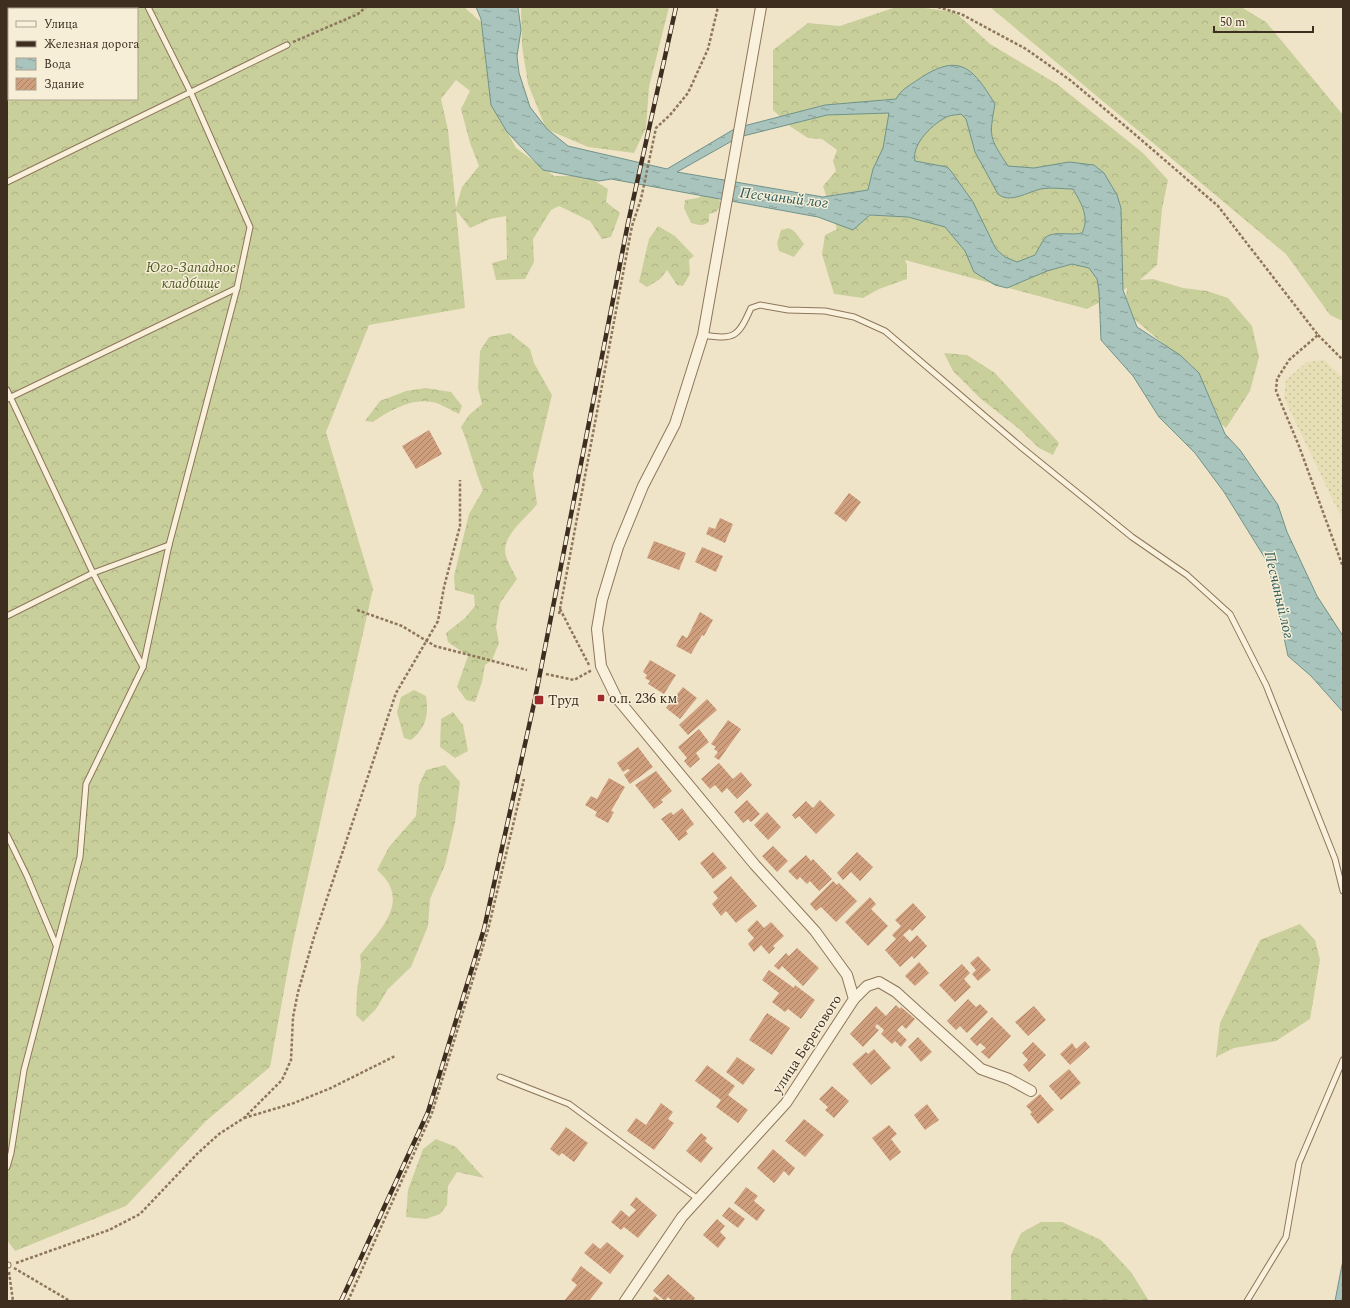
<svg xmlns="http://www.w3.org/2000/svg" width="1350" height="1308" font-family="Spectral,serif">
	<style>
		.farmland { fill: url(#farmland-dots) }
		.forest { fill: url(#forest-crowns); fill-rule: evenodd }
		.water { fill: url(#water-ripples); stroke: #6f938a; fill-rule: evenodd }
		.building { fill: url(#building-hatch) }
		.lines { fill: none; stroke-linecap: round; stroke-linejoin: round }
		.service-casing { stroke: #8d765c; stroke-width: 7 }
		.minor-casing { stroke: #8d765c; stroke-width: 12 }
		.path { stroke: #8d765c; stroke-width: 2.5; stroke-dasharray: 3 2; stroke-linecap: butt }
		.service { stroke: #faf1dc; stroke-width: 5 }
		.minor { stroke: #faf1dc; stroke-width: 10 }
		.rail-casing { stroke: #3d2e20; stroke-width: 4.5 }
		.rail { stroke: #f7eed8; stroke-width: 3; stroke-dasharray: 9; stroke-linecap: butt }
		.poi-dot { fill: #9e2a2b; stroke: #f7eed8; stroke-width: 1.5 }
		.labels { text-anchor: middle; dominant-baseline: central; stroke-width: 3; stroke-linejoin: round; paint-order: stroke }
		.park-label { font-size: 14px; font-style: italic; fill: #4d5a26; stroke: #f7eed8 }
		.poi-label { font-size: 14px; fill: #3d2e20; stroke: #f7eed8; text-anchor: start }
		.street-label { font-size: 14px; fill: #3d2e20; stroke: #f7eed8 }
		.water-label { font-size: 15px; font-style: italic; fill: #2f5d5a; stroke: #f7eed8 }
	</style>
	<defs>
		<pattern id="farmland-dots" width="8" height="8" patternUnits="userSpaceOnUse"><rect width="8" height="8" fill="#e6deb5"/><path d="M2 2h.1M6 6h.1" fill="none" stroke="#c6bf9b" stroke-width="1.8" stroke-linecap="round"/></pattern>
		<pattern id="forest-crowns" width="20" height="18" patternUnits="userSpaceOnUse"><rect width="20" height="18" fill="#c9cf9b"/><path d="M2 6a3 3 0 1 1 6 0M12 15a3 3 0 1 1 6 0" fill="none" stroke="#aeb285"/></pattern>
		<pattern id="water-ripples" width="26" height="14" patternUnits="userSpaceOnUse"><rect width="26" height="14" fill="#a9c4bc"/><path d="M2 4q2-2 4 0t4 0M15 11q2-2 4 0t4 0" fill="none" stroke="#8ba098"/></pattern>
		<pattern id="building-hatch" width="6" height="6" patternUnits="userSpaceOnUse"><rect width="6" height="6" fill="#cf9f7d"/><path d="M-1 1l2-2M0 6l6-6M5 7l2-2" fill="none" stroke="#a98266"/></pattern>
	</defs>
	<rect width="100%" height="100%" fill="#f0e4c8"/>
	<!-- farmland -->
	<polygon class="farmland" points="1324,360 1343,378 1343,521 1284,398 1286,380 1307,362"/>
	<!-- forest -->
	<g class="forest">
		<path d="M 7,7 L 464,7 L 481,22 L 490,91 L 500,119 L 516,148 L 554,176 L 573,176 L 592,179 L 608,189 L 606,202 L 620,213 L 611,237 L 602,239 L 590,221 L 559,206 L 551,210 L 533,239 L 534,262 L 525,279 L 496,280 L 492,263 L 507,259 L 506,216 L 490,219 L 470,228 L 456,210 L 465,308 L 369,325 L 326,432 L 373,589 L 292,947 L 270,1067 L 206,1121 L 126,1206 L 15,1251 L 7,1240 ZM 9,9 L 137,9 L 137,99 L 9,99 ZM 456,80 L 470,91 L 461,109 L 470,143 L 479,166 L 462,187 L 456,208 L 448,130 L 441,99 Z"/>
		<polygon points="521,7 669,7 649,87 646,128 634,153 588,147 546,129 528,84 522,46"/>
		<polygon points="896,7 917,7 955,12 990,44 1057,84 1143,153 1168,180 1162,209 1157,265 1140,280 1153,279 1183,288 1207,291 1228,298 1252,326 1259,357 1250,391 1226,428 1221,424 1200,375 1134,319 1126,297 1127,288 1087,309 905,260 907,265 907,279 879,289 863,298 834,294 822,254 825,235 837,229 823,186 836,171 833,161 837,150 822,139 808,138 791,127 773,110 773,50 808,23 840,26"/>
		<polygon points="990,7 1241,7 1266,22 1343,115 1343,321 1330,315 1286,254"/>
		<path d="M 706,193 L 715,195 L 722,204 L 716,212 L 709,214 L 709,221 C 704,227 699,225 691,223 L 684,208 L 685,200 L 698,198 Z"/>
		<polygon points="658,226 675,236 694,256 689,260 690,274 683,286 677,285 667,270 660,279 647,287 639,282 649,239"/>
		<polygon points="789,228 795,232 804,244 794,257 779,251 777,243 781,230"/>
		<path d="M 510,333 L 530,349 L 534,363 L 552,395 L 533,474 L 537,504 C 527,518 500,536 506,556 C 508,563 513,571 517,579 L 500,603 L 496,627 L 499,643 L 492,660 L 485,665 L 482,682 L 475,702 L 466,700 L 457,687 L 468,656 L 448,642 L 446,633 L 465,618 L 475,606 L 474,595 L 455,590 L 454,576 L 469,514 L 483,490 C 474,469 470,447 461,427 L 469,415 L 482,404 L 478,388 L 480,351 L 489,337 Z"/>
		<polygon points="944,353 967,355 995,373 1059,443 1053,455 1039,448 1018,428 981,399 953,371"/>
		<path d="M 426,388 L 451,392 L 462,406 L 459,414 C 452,411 446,407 439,404 C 417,395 391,409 373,422 L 365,421 L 380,401 L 406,391 Z"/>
		<path d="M 414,690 L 426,696 C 429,714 426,728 411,740 L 404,738 L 397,712 L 401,697 Z"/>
		<polygon points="453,712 463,725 468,751 455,758 440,747 441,719"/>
		<path d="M 445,765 L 460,782 L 455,823 L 445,865 L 430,899 L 428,926 L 411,967 L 388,989 L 376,1009 L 363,1022 L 356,1015 L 357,990 L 361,966 L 360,955 C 381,929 412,900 377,870 L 389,847 L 416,816 L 419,785 L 426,770 Z"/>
		<polygon points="1300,924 1315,940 1320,960 1310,1019 1276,1041 1234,1048 1216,1057 1220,1023 1260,940"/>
		<polygon points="436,1139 456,1147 484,1178 457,1172 448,1186 447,1205 440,1214 426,1219 406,1217 408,1190 423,1149"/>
		<polygon points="1041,1222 1062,1222 1101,1240 1131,1272 1149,1301 1011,1301 1011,1255 1021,1233"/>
	</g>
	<!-- water -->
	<g class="water">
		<path d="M 476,7 L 518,7 L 521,30 L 517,56 L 519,73 L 530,107 L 547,129 L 568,146 L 667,169 L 736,128 L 825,105 L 896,99 C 901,89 912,84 922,77 C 961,52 974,70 995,104 C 989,137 989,137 1008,166 L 1034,168 L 1069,162 L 1094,165 L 1104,173 L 1117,195 L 1121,208 L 1123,290 L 1137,327 L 1180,355 L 1199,373 L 1225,434 L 1240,450 L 1278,505 L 1287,532 L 1317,596 L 1343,636 L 1343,712 L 1311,676 L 1288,656 L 1268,563 L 1224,492 L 1195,453 L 1159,417 L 1133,376 L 1101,340 L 1099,291 L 1097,279 L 1089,268 L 1072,264 L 1047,271 L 1007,288 L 995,285 L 974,272 L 965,251 L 945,227 L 908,217 L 870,215 L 853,230 L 818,217 L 611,179 L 599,181 L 543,170 L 507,132 L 491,105 L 481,19 ZM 889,113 L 883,148 L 873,169 L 868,190 L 823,197 L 677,172 L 739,137 L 827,115 ZM 961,114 L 966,119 L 975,152 L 998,194 C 1010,204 1027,192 1041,189 C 1051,187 1063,189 1073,189 C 1081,203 1090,217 1082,233 C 1072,236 1052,230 1045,238 C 1041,243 1038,250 1035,255 L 1017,262 L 1005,257 L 996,249 L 973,202 L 951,171 L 947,167 L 915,161 C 911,144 934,122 949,116 C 952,115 957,115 961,114 Z"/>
		<polygon points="1343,1260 1343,1301 1335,1301"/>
	</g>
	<!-- building -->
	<g class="building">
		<polygon points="429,430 442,454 416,469 402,446"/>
		<polygon points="849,493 861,502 846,522 834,513"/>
		<polygon points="720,518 733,524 725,543 706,534 709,527 715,529"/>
		<polygon points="654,541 686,553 679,570 647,558"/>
		<polygon points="702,547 723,556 716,572 695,562"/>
		<polygon points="700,612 713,620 704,636 702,635 691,654 676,646 682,635 687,638"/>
		<polygon points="650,660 676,675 664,694 648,684 650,681 645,678 647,675 643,672"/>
		<polygon points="683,687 697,698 680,719 666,708"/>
		<polygon points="707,699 717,710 688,735 679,725"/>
		<polygon points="728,720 741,729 719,760 714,757 718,752 714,749 716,747 711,744"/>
		<polygon points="699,729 709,742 696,753 700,759 690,768 684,761 687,758 678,747"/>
		<polygon points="638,747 653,767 630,784 624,775 630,770 628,769 623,772 617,763"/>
		<polygon points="719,763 733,779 741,772 752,785 737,799 727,788 722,793 715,785 710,789 701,779"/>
		<polygon points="656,771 672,791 661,800 663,802 654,809 635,785"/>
		<polygon points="609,778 625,787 611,811 614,812 608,823 595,816 597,812 585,805 591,796 597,799"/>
		<polygon points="747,800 760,814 751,822 748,819 743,823 734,812"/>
		<polygon points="820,800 835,815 816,834 799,816 795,819 792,815 806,801 813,808"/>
		<polygon points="682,808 694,824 686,831 688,834 679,841 661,819 671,812 673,815"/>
		<polygon points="767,812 781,827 768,840 754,825"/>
		<polygon points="773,846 788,861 777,872 762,856"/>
		<polygon points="713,852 727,868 713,879 700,863"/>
		<polygon points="857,852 873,867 860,881 851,872 843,880 837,873"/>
		<polygon points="806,855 811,861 813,859 832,879 819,891 810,881 807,884 800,877 797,880 788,871"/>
		<polygon points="731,876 757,906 736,923 726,911 721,916 712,904 718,898 713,892"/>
		<polygon points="833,881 837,885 839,883 857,901 836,922 821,907 816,911 810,904"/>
		<polygon points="870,897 876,904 871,909 888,926 868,946 845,922"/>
		<polygon points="913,903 926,917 912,931 910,929 903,935 910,942 917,935 927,946 914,959 912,956 900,967 885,950 896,939 892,935 901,926 895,920"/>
		<polygon points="757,920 764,928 771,922 784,936 773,946 775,948 769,954 761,945 754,952 748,944 754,938 747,930"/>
		<polygon points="797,948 819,968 803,986 782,966 779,970 774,966 786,953 789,956"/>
		<polygon points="978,956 991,970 978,981 972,974 976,970 970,963"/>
		<polygon points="919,962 929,973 915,986 905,976"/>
		<polygon points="962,964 970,973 964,979 971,987 955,1002 939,985"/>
		<polygon points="769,970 794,988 795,985 815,1000 801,1019 788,1009 785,1012 772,1002 779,993 762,980"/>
		<polygon points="968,999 976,1007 980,1004 988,1012 967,1033 960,1026 956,1030 947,1021"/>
		<polygon points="896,1005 900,1009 901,1007 915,1019 906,1029 902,1025 897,1030 907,1040 901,1047 895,1041 892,1044 881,1034 884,1030 877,1024 875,1027 879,1030 863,1047 850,1034 876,1006 886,1016"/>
		<polygon points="1034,1006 1046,1020 1028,1036 1015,1022"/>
		<polygon points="767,1013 790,1028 772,1055 749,1040"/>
		<polygon points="992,1017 1011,1036 989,1059 981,1052 986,1048 980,1043 977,1046 970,1039"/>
		<polygon points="918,1037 932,1052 921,1062 908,1047"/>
		<polygon points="1085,1041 1090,1047 1070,1065 1060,1054 1072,1043 1076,1049"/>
		<polygon points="1033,1042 1046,1055 1029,1072 1023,1065 1028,1060 1022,1053"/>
		<polygon points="874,1049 891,1068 871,1085 852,1064 866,1052 868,1054"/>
		<polygon points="737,1057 755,1069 743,1085 726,1072"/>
		<polygon points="707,1065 735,1086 728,1095 748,1110 738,1123 716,1107 721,1100 695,1081"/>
		<polygon points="1069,1069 1081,1083 1061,1100 1049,1086"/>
		<polygon points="832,1086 849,1101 834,1118 825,1110 828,1107 819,1099"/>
		<polygon points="1040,1094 1054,1110 1038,1124 1030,1114 1032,1112 1026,1106"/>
		<polygon points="661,1103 673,1112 668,1119 674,1123 654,1150 627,1131 636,1118 646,1125"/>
		<polygon points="927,1104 939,1120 925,1130 914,1115"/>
		<polygon points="804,1119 824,1135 805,1157 785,1141"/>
		<polygon points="889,1125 897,1134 891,1139 901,1152 890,1161 872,1138"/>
		<polygon points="566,1127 588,1143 574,1162 562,1153 559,1156 550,1149"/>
		<polygon points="701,1133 707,1138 705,1141 713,1148 701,1163 686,1151"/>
		<polygon points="773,1149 795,1168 789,1176 784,1171 774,1183 757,1168"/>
		<polygon points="746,1187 758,1196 754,1201 765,1210 757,1221 734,1203"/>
		<polygon points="636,1197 657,1215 638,1238 624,1227 621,1230 611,1222 621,1210 629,1217 636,1210 630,1205"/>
		<polygon points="729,1207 745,1219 738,1228 722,1216"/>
		<polygon points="717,1219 725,1226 720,1232 726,1238 718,1248 703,1235"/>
		<polygon points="607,1242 624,1256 610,1274 584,1253 593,1243 600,1249"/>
		<polygon points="581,1266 603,1283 589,1301 564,1301 577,1285 571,1280"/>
		<polygon points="668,1274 695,1298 693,1301 672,1301 668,1297 665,1301 653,1291"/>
		<polygon points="655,1296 661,1301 651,1301"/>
	</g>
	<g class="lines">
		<defs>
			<g id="service">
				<polyline points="7,182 287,45"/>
				<path d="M 703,335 C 735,340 738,337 751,308 L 760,305 L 788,310 L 825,311 L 854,317 L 885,331 L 1021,447 L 1132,537 L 1187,575 L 1230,614 L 1266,685 L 1335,859 L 1343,891"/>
				<polyline points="7,390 93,573 143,667"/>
				<polyline points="7,399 237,288"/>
				<polyline points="7,616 93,573 169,545"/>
				<polyline points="7,835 27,876 56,945"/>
				<polyline points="500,1077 569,1104 698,1199"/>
				<polyline points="7,1167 11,1153 24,1070 80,857 86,784 143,667 169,545 237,288 250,227 191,93 148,7"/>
				<polyline points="7,1265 8,1265"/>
				<polyline points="1247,1301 1286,1237 1299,1163 1343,1060"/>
			</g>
			<g id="minor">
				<polyline points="854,999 867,986 879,982 896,992 981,1069 1009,1079 1031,1091"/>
				<polyline points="625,1301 682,1217 786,1103 854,999 847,975 815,931 755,865 616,697 601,666 597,629 602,600 618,547 643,486 675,424 703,335 761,7"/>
			</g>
		</defs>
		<!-- service casing -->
		<use href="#service" class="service-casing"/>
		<!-- minor casing -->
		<use href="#minor" class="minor-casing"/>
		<!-- path -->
		<g class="path">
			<polyline points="938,7 961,14 1026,49 1070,80 1131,131 1218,206 1318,335 1289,360 1277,379 1276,391 1299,446 1343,567"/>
			<polyline points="293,42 358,14 366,7"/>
			<polyline points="1318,335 1343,360"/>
			<polyline points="560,609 589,665"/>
			<polyline points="357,610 402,626 435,646 527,670"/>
			<polyline points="559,614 632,226 641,199 656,128 670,115 688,93 708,49 718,7"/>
			<polyline points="546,674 574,680 592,670"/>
			<polyline points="244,1118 294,1103 331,1088 395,1056"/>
			<polyline points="16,1263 109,1230 140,1214 198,1153 219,1134 244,1118 282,1080 291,1060 293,1017 298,992 314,937 396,693 438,621 444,587 460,526 460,480"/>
			<polyline points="14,1268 70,1301"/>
			<polyline points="9,1272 13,1301"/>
			<polyline points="348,1301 432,1113 488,930 524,779"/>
		</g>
		<!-- service -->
		<use href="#service" class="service"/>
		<!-- minor -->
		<use href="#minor" class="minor"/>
		<defs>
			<polyline id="rail" points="341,1301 428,1112 484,929 535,699 628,223 676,7"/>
		</defs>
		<!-- rail casing -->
		<use href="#rail" class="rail-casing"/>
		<!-- rail -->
		<use href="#rail" class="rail"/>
	</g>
	<!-- markers -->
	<g class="poi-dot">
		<rect x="597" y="694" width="8" height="8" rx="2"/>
		<rect x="534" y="695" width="10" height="10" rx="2"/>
	</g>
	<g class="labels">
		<!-- park labels -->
		<g class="park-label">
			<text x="191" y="267">Юго-Западное<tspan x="191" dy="16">кладбище</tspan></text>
		</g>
		<!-- poi labels -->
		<g class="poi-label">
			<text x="609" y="698">о.п. 236 км</text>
			<text x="548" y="700">Труд</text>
		</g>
		<!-- street labels -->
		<g class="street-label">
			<text transform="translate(807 1044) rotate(-57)">улица Берегового</text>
		</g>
		<!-- water labels -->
		<g class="water-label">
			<text transform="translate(784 198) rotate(7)">Песчаный лог</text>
			<text transform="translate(1279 595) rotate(77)">Песчаный лог</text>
		</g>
	</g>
	<!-- border -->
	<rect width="1350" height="1308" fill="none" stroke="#3d2e20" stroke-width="16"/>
	<!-- legend -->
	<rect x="8" y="8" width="130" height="92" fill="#f7eed8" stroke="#ada18e"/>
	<rect x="16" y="21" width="20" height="6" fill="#faf1dc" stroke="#ada18e"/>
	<text x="44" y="28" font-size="12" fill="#3d2e20">Улица</text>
	<rect x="16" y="41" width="20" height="6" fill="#3d2e20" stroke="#ada18e"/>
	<text x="44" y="48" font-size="12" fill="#3d2e20">Железная дорога</text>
	<rect x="16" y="58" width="20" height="12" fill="url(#water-ripples)" stroke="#ada18e"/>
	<text x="44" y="68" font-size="12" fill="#3d2e20">Вода</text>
	<rect x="16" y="78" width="20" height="12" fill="url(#building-hatch)" stroke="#ada18e"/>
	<text x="44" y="88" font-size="12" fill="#3d2e20">Здание</text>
	<!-- scale -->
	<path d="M1214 26v6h99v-6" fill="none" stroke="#3d2e20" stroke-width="2"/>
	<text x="1220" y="26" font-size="12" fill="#3d2e20" stroke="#f7eed8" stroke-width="3" paint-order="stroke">50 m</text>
</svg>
